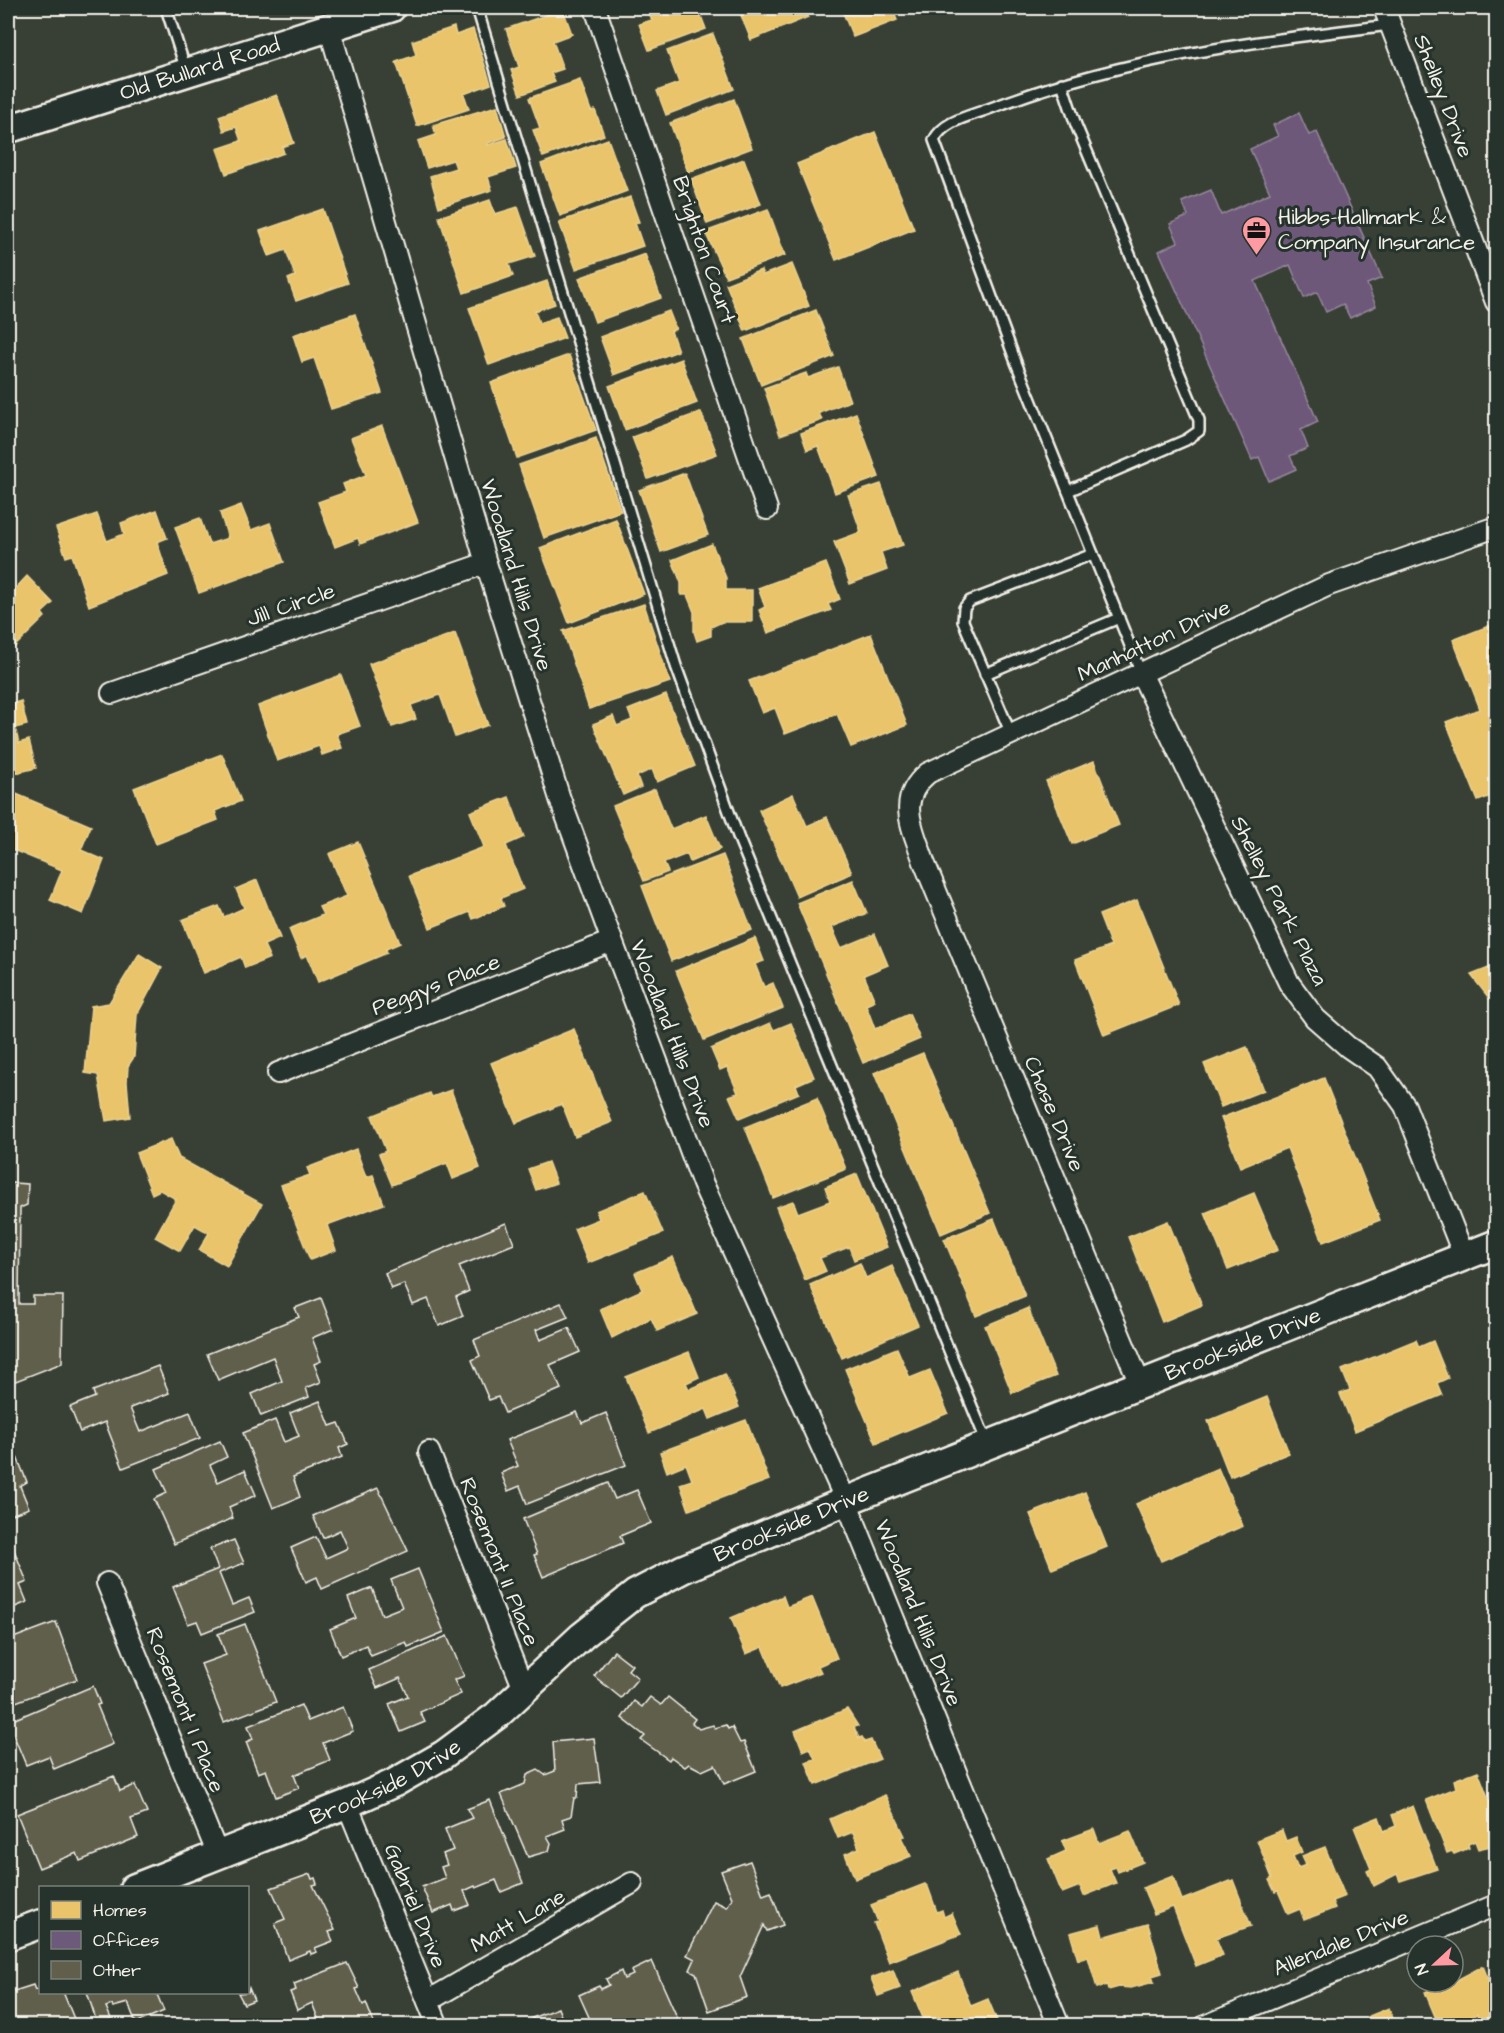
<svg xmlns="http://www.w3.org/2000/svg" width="1504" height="2033" font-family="'Architects Daughter',sans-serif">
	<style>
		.homes { fill: #e9c46a; stroke: #ecd290; stroke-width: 1.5 }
		.offices { fill: #6d597a; stroke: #96879b; stroke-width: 1.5 }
		.building { fill: #615e4b; stroke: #f4f1e8; stroke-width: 1.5 }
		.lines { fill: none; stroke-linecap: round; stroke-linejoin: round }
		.lane-casing { stroke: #f4f1e8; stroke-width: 14 }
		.street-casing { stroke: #f4f1e8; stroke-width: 24 }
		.secondary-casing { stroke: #f4f1e8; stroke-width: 32 }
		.lane { stroke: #26332d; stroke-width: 9 }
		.street { stroke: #26332d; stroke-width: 20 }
		.secondary { stroke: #26332d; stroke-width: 27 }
		.labels { text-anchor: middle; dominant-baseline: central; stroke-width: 6; stroke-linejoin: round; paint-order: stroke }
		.street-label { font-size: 22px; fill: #f4f1e8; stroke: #26332d }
		.poi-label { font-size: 22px; fill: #f4f1e8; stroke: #26332d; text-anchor: start }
	</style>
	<rect width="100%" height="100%" fill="#384036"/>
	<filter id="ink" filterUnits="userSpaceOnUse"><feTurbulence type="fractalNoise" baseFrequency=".0167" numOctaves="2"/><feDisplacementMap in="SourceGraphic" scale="12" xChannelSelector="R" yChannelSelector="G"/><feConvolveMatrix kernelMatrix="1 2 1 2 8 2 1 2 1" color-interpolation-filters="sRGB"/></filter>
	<g filter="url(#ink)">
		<!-- homes -->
		<g class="homes">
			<polygon points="647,8 698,8 706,29 649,50 639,24 652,20"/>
			<polygon points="738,8 804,8 808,17 751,40"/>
			<polygon points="841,8 892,8 897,20 853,37"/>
			<polygon points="563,9 572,34 553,41 563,69 551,73 555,82 520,95 511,70 519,67 506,29"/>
			<polygon points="454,27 456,35 473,29 491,84 464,94 469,109 417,126 396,62 416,55 412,41"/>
			<polygon points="713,34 734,89 666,115 657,91 679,83 667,51"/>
			<polygon points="580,80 591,111 595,110 604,135 543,157 533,130 540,128 529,98"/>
			<polygon points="277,95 294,143 282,147 284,153 226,174 217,149 241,141 236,127 224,131 219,116"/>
			<polygon points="734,99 752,148 688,172 670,123"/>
			<polygon points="497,106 506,137 488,143 488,145 507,139 516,168 488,177 492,190 439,207 430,176 456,168 453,160 427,168 418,141 436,135 433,125"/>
			<polygon points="875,132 914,229 836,260 797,164"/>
			<polygon points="608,139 627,191 560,216 541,164"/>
			<polygon points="744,159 761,204 707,224 691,179"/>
			<polygon points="630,197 639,222 635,223 643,246 576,269 559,222"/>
			<polygon points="490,200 495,214 518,207 535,256 509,264 513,276 464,293 439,217"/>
			<polygon points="323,209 348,283 296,301 288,279 295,276 286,250 269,256 260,231"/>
			<polygon points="768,209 785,255 726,277 705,232"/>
			<polygon points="645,254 661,298 595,322 579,278"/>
			<polygon points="792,264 809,306 745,331 726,284 761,270 763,275"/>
			<polygon points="547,281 555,304 535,311 539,323 557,317 565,338 489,365 469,308"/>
			<polygon points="816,310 834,356 761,385 743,339"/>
			<polygon points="669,311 676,329 671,331 678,351 614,375 600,337"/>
			<polygon points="355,314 382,393 331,409 314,358 302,362 293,335"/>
			<polygon points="569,355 596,430 517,458 491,383"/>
			<polygon points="681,359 697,403 625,430 609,386"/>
			<polygon points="838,367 850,401 819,413 822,420 780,435 764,388 806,373 808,378"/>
			<polygon points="701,412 717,454 648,479 632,437"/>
			<polygon points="856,413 879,477 835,493 818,446 807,450 801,433"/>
			<polygon points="382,426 418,522 360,544 358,538 335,547 318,502 346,492 343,484 366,475 351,438"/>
			<polygon points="596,438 621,511 544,538 519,465"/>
			<polygon points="685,473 708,535 661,552 639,490"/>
			<polygon points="881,484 903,545 881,552 887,570 850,584 834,542 861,532 848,495"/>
			<polygon points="241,505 251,530 270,523 284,562 199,593 175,527 200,518 209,544 228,538 220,513"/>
			<polygon points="157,510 167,538 157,542 168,575 89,606 72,555 66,557 56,528 97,514 107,541 124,534 121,523"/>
			<polygon points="616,519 644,594 569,623 540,548"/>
			<polygon points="712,544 726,578 726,590 752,590 752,622 722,622 711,627 711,636 697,641 694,632 694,612 687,595 681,595 681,583 672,560"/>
			<polygon points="826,563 840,599 828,604 831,610 768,633 759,610 765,607 758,588"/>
			<polygon points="27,576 53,603 42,613 45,617 8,653 8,596"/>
			<polygon points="644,604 670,682 589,709 563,631"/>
			<polygon points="1496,623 1496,794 1478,801 1446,722 1480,709 1453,640"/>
			<polygon points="455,633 488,725 455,737 440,695 411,705 416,719 392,727 369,664"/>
			<polygon points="871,634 907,725 851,747 837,714 785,734 775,708 762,713 749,681"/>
			<polygon points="341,675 360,726 337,734 342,748 322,755 319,746 277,761 258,706"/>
			<polygon points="666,695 695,766 657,782 652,769 637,776 641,787 623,795 593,724 613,716 617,726 632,720 628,710"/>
			<polygon points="21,701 27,725 15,728 19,743 29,740 36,768 8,775 8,705"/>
			<polygon points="222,754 241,801 215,811 218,820 156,844 134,788"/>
			<polygon points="1094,761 1119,825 1072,844 1046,781"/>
			<polygon points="655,789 671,829 706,815 720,849 690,862 687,854 664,863 668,872 644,881 613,806"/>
			<polygon points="14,793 91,826 81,850 104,860 83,914 50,900 62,870 8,848 8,808"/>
			<polygon points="793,794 807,826 827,817 852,873 797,897 759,810"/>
			<polygon points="509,797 524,837 506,845 523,889 501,898 504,906 473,919 470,912 430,928 409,876 484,847 470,812"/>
			<polygon points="358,842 400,943 386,949 387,953 318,982 307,955 301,958 289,929 323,915 319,907 347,896 329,854"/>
			<polygon points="723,855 752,930 671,961 642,886"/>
			<polygon points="257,880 280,938 264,945 270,958 245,968 241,957 204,973 182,920 219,906 224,917 244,908 236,889"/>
			<polygon points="853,880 867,913 832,927 841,948 875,934 888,965 864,975 875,1001 866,1005 875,1029 909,1014 920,1039 863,1063 797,903"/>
			<polygon points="1137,900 1179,1005 1104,1035 1075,960 1111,946 1099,915"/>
			<polygon points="755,938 764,961 755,964 764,987 773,983 783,1008 704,1040 676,971"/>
			<polygon points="139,954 162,968 137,1015 134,1057 128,1066 127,1082 130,1117 106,1121 98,1075 85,1073 91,1006 109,1003"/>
			<polygon points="1496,965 1496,1007 1471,975"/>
			<polygon points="770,1023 774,1030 791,1023 814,1077 796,1085 799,1093 739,1118 729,1096 738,1093 727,1067 720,1070 711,1049"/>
			<polygon points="574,1029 612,1122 575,1137 562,1104 516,1123 491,1063"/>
			<polygon points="1247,1047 1264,1090 1221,1107 1204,1064"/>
			<polygon points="923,1053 990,1213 941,1234 874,1073"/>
			<polygon points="1324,1078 1380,1220 1323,1242 1287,1148 1240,1167 1221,1118"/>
			<polygon points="451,1090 480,1168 453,1179 447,1163 392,1185 379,1154 386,1151 372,1116 430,1093 432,1097"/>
			<polygon points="817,1098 846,1169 773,1198 745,1127"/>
			<polygon points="171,1139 179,1158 262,1204 227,1266 199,1250 209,1233 195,1225 180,1251 155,1237 176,1199 160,1190 152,1194 136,1153"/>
			<polygon points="356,1149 366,1177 373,1175 384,1204 327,1225 336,1250 310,1260 281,1185 310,1175 307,1168"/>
			<polygon points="548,1162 556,1183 536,1190 528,1169"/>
			<polygon points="857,1174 887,1247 854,1260 849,1247 820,1258 826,1271 805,1280 776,1207 793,1201 798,1213 830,1201 825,1187"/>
			<polygon points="645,1191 663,1233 588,1263 574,1229 599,1219 596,1211"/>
			<polygon points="1254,1193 1278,1250 1228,1270 1205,1213"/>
			<polygon points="994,1219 1025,1296 976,1316 944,1239"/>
			<polygon points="1168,1221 1202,1305 1162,1322 1128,1237"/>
			<polygon points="673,1257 697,1314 657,1331 651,1318 612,1338 600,1309 642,1290 635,1273"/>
			<polygon points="860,1263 866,1278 892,1266 918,1325 842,1358 810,1285"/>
			<polygon points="1028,1308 1056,1376 1012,1393 985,1326"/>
			<polygon points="1416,1340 1419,1347 1433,1341 1448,1378 1437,1383 1442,1395 1355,1431 1340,1394 1350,1390 1342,1370"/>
			<polygon points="897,1348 910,1378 930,1370 948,1413 876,1443 845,1369"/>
			<polygon points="689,1352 699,1377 686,1383 689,1389 725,1374 739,1407 710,1419 706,1409 649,1433 626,1377"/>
			<polygon points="1267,1397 1289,1453 1230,1477 1208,1421"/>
			<polygon points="746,1420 769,1480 689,1510 680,1484 692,1480 686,1464 667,1472 660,1452"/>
			<polygon points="1218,1468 1243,1526 1161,1561 1136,1504"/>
			<polygon points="1085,1492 1107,1547 1052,1569 1030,1514"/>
			<polygon points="783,1596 787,1607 812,1597 837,1658 818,1666 821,1672 780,1688 763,1647 746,1654 731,1618"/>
			<polygon points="847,1709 858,1726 854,1727 859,1738 862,1737 865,1742 871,1740 880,1759 815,1785 806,1762 815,1759 810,1748 803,1751 795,1731"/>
			<polygon points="1478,1771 1496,1818 1496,1845 1478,1849 1475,1841 1468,1844 1469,1848 1454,1854 1452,1851 1447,1853 1426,1800 1456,1788 1454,1780"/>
			<polygon points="885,1795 905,1836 901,1837 911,1856 855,1879 845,1854 859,1848 853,1832 838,1838 830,1819"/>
			<polygon points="1413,1806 1437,1869 1400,1881 1397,1874 1374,1886 1367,1871 1371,1869 1354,1827 1379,1817 1384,1831 1396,1826 1392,1815"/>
			<polygon points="1094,1829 1099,1843 1130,1831 1143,1862 1118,1872 1116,1867 1110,1869 1116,1883 1084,1896 1080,1886 1062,1893 1048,1859 1066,1851 1062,1841"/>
			<polygon points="1282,1830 1286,1841 1296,1837 1302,1852 1293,1856 1298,1868 1306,1865 1302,1856 1325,1847 1345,1896 1332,1901 1335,1908 1304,1920 1300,1909 1288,1914 1278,1891 1275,1892 1269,1880 1272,1878 1257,1840"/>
			<polygon points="1173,1876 1182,1900 1233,1880 1251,1926 1216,1938 1223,1955 1196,1966 1173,1907 1154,1914 1143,1888"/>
			<polygon points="925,1884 928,1887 937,1912 942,1910 944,1917 952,1913 961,1934 889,1962 874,1923 878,1922 871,1905"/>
			<polygon points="1148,1924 1162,1973 1152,1976 1154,1982 1131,1988 1119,1987 1108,1990 1107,1985 1097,1988 1088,1957 1078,1960 1070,1933 1100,1925 1103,1937"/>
			<polygon points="1483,1966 1496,1999 1496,2026 1482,2026 1477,2014 1461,2021 1463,2026 1439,2026 1425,1992 1444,1982 1453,1982"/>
			<polygon points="893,1970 900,1988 878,1996 871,1978"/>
			<polygon points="958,1972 971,2006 988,1999 998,2023 996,2026 911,2026 923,2018 912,1992"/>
			<polygon points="1389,2008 1396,2026 1339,2026 1354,2020 1355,2023 1361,2020 1363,2024 1369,2022 1367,2017"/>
		</g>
		<!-- offices -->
		<polygon class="offices" points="1299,113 1309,135 1317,132 1382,278 1367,284 1376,306 1350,318 1343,304 1326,312 1317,292 1304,298 1290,265 1255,281 1318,422 1301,430 1308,448 1290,456 1296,469 1269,481 1259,457 1252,460 1159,251 1178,242 1170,224 1188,216 1182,202 1211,190 1221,215 1270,193 1250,149 1278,136 1273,125"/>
		<!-- building -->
		<g class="building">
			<polygon points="13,1183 28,1184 27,1205 20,1208 19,1304 33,1304 33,1296 63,1296 62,1363 8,1384 8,1185"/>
			<polygon points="506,1223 514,1244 459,1266 469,1291 456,1297 463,1316 439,1326 428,1299 413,1305 404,1284 391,1289 385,1273"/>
			<polygon points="321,1298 333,1329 312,1338 321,1361 314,1364 321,1382 306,1388 309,1397 261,1416 252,1394 282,1381 273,1357 218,1380 207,1354 299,1317 295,1308"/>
			<polygon points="561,1303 568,1317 536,1330 540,1340 569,1328 580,1352 550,1365 561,1389 505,1413 498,1397 489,1400 472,1360 480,1356 474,1340"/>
			<polygon points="158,1366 169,1393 130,1408 140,1432 190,1412 200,1438 123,1468 105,1422 80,1432 70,1407 95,1397 93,1391"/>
			<polygon points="320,1401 330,1426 339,1423 348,1444 339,1448 342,1457 293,1477 300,1497 273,1508 243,1433 275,1420 284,1442 299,1436 290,1413"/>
			<polygon points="577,1412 582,1423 606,1413 626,1465 527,1504 520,1486 508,1491 501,1473 518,1466 507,1440"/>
			<polygon points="220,1441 227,1457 210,1465 218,1482 245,1470 256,1495 229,1507 233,1518 174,1544 154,1499 167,1493 156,1469"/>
			<polygon points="17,1457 27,1482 20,1486 29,1508 8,1516 8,1460"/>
			<polygon points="608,1483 615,1499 637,1490 651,1523 620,1536 623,1543 543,1577 534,1555 537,1554 523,1519"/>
			<polygon points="378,1488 408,1551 322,1589 317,1577 306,1582 291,1548 316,1537 326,1558 348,1548 340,1530 323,1538 313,1516"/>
			<polygon points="8,1535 27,1582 20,1585 27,1602 8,1610"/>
			<polygon points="234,1540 244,1563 219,1573 232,1605 249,1598 255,1612 202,1633 197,1621 188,1624 173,1587 218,1569 210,1549"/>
			<polygon points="418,1569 444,1632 408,1647 406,1642 371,1656 366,1645 341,1656 330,1629 356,1618 348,1598 372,1588 382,1615 402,1607 391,1580"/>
			<polygon points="56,1622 77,1679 8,1705 8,1640"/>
			<polygon points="245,1624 276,1702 224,1722 201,1664 226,1655 218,1634"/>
			<polygon points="447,1636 464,1676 454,1680 461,1694 420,1712 425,1722 401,1732 389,1704 408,1696 400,1678 377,1688 369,1670"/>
			<polygon points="614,1651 632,1665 628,1670 638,1678 621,1698 594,1676"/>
			<polygon points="93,1686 100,1704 97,1705 113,1744 54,1769 49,1756 26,1765 8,1722"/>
			<polygon points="650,1697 661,1705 668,1697 695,1719 692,1723 699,1729 713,1725 715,1728 726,1725 728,1729 732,1727 740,1743 744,1742 756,1771 724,1784 715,1765 702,1771 689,1764 685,1767 671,1757 669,1760 641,1740 645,1736 622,1718 634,1701 642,1707"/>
			<polygon points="301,1705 308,1721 343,1707 353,1731 323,1743 330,1760 294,1775 299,1788 276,1797 266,1770 258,1773 246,1742 253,1739 248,1726"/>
			<polygon points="594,1738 600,1782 578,1784 577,1798 574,1798 571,1816 562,1819 565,1829 547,1836 551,1843 549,1851 528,1857 501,1794 525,1784 527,1775 538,1770 545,1775 555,1771 553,1742"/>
			<polygon points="114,1776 120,1791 135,1785 147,1813 131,1819 138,1837 80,1861 77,1853 39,1868 17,1814"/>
			<polygon points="490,1800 523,1883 501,1892 496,1880 476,1888 475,1886 464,1891 470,1905 454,1911 452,1905 433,1913 422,1887 445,1878 441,1867 447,1865 443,1854 453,1850 445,1829 472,1818 467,1809"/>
			<polygon points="750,1861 763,1895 771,1892 783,1925 767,1931 764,1925 740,1977 747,1997 709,2011 696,1973 690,1970 695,1959 687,1955 714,1901 727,1907 732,1898 721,1871"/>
			<polygon points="310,1874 312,1879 315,1878 317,1884 313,1885 335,1930 329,1932 333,1941 315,1948 317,1952 311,1954 310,1951 288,1960 275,1923 285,1919 271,1888"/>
			<polygon points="652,1961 681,2026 593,2026 579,1995 599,1986 601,1989 609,1985 606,1979 621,1971 624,1979 633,1975 631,1971"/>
			<polygon points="347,1963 359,1988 356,1989 363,2005 366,2003 375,2026 321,2026 312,2003 297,2010 290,1992 296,1990 294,1984"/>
			<polygon points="33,1985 35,1990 40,1988 40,1992 63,1992 77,2026 8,2026 8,1993"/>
			<polygon points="249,1988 254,2000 244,2004 238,1993 248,1992"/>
			<polygon points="87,1992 156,1992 164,2011 136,2023 128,2003 113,2007 112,2005 106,2007 112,2021 98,2026"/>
			<polygon points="558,2008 565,2026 535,2026 532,2018"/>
		</g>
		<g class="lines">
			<defs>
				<g id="lane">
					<polyline points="166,8 186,70"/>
					<polyline points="477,8 676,666 739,839 987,1443"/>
					<polyline points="1062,83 1076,125 1199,420 1199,431 1186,440 1068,491"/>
					<path d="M 1141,673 L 1017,365 L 934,140 C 944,120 971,116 991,108 C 1125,57 1250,42 1390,25"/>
					<polyline points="985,674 1119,618"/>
					<polyline points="1011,734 963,621 964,608 970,601 1093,554"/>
				</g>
				<g id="street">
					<polyline points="595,8 767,509"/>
					<polyline points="1384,8 1496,302"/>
					<polyline points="329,27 486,563 560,799 612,941 703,1184 846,1501 1059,2026"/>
					<polyline points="1141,673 1289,983 1315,1018 1348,1047 1377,1067 1405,1106 1464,1256"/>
					<polyline points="112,693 486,563"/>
					<polyline points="278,1073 612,941"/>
					<path d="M 1140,1384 L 924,862 C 913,828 895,800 928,773 L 1329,585 L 1496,527"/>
					<polyline points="429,1452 524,1689"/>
					<polyline points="107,1583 218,1855"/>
					<polyline points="347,1804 438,2026"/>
					<polyline points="428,2001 632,1883"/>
					<polyline points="1205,2026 1496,1905"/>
				</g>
				<g id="secondary">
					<path id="s1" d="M 8,129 L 391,8"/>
					<path id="s2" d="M 134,1888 L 347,1804 L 394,1783 L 443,1755 L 497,1715 L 582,1636 L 635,1594 L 683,1569 L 846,1501 L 1496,1244"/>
					<polyline points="8,1936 40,1924"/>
				</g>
			</defs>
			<!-- lane casing -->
			<use href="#lane" class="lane-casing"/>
			<!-- street casing -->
			<use href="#street" class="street-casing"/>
			<!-- secondary casing -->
			<use href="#secondary" class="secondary-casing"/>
			<!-- lane -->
			<use href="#lane" class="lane"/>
			<!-- street -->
			<use href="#street" class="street"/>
			<!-- secondary -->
			<use href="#secondary" class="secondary"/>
		</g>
	</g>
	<!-- icons -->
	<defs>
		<symbol id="office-pin" viewBox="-11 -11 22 30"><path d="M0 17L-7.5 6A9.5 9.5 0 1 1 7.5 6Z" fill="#ff9aa2" stroke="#26332d"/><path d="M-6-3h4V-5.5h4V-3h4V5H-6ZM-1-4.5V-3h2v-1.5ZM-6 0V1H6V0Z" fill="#111"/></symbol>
	</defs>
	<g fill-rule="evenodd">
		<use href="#office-pin" x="1240" y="214" width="33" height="45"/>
	</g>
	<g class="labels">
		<!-- street labels -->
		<g class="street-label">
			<text stroke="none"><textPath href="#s1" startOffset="201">Old Bullard Road</textPath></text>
			<text transform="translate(1443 96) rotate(69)">Shelley Drive</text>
			<text transform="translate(704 250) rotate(71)">Brighton Court</text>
			<text transform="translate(516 575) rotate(73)">Woodland Hills Drive</text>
			<text transform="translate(291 605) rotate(-19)">Jill Circle</text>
			<text transform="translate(1154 641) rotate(-25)">Manhatton Drive</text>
			<text transform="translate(1279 901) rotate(63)">Shelley Park Plaza</text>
			<text transform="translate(436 985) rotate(-21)">Peggys Place</text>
			<text transform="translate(672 1034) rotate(69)">Woodland Hills Drive</text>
			<text transform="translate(1054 1114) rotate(67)">Chase Drive</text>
			<text stroke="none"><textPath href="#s2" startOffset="1245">Brookside Drive</textPath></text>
			<text stroke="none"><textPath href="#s2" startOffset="759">Brookside Drive</textPath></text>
			<text transform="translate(499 1562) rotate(68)">Rosemont II Place</text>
			<text transform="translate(918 1613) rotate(68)">Woodland Hills Drive</text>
			<text transform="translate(185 1710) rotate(68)">Rosemont I Place</text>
			<text stroke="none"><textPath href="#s2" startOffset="273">Brookside Drive</textPath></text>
			<text transform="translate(415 1906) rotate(68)">Gabriel Drive</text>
			<text transform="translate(518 1921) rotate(-30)">Matt Lane</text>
			<text transform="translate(1341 1943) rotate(-22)">Allendale Drive</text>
		</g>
		<!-- poi labels -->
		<g class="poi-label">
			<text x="1278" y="217">Hibbs-Hallmark &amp;<tspan x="1278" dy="25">Company Insurance</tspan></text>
		</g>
	</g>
	<!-- margin -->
	<rect width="1504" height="2033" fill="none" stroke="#26332d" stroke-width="30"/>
	<rect x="15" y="15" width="1474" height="2003" fill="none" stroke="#f4f1e8" stroke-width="2" filter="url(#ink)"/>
	<!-- legend -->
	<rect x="39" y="1886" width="210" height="108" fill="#26332d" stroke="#787f78" stroke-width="1.5"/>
	<rect x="51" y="1901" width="30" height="18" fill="#e9c46a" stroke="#787f78" stroke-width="1.5"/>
	<text x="93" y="1916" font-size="18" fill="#f4f1e8">Homes</text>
	<rect x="51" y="1931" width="30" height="18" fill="#6d597a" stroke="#787f78" stroke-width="1.5"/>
	<text x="93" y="1946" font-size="18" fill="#f4f1e8">Offices</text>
	<rect x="51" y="1961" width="30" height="18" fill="#615e4b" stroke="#787f78" stroke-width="1.5"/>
	<text x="93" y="1976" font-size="18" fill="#f4f1e8">Other</text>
	<!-- north arrow -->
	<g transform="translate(1435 1964) rotate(248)"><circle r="28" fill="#26332d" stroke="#787f78" stroke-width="1.5"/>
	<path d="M0-4.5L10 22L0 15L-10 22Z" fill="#ff9aa2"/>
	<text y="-9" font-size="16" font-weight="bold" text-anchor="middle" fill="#f4f1e8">N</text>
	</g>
</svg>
